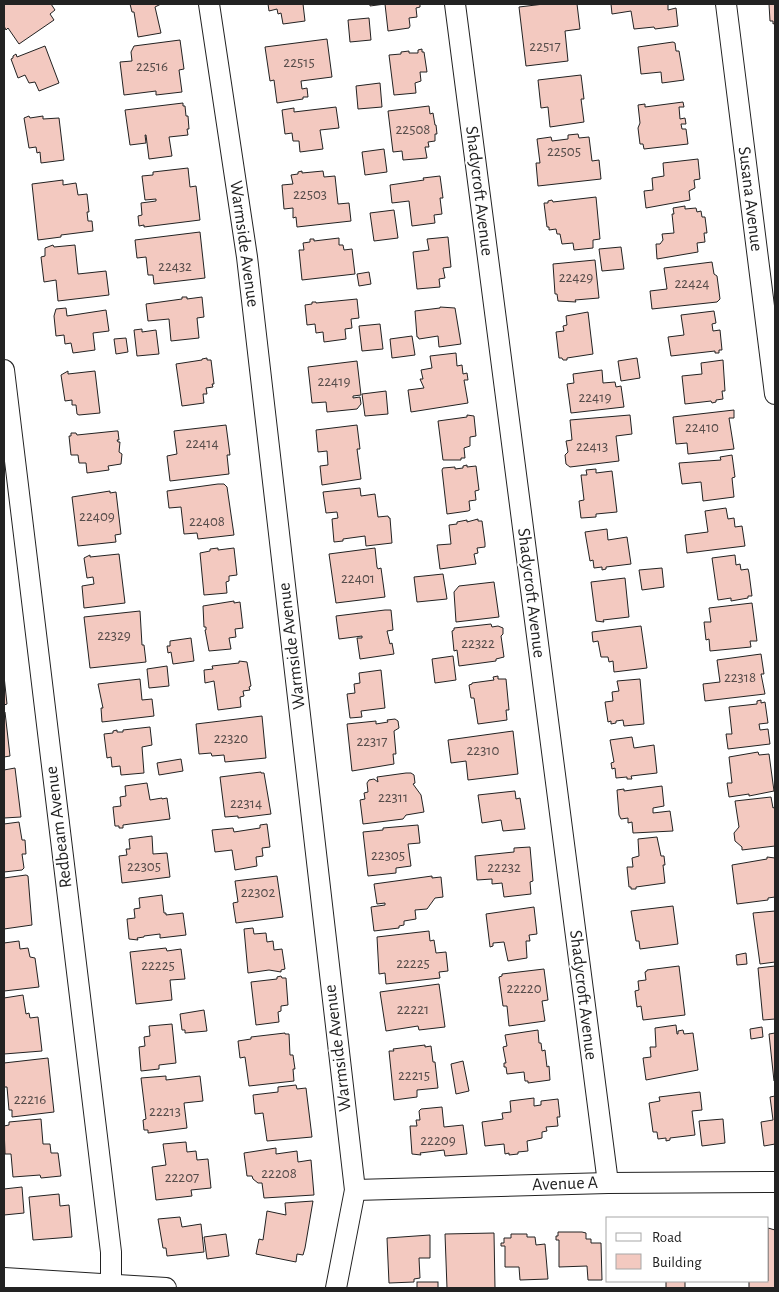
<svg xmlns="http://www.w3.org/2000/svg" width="779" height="1292" font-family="'Alegreya Sans',sans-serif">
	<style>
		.building { fill: #f3c9c0; stroke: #222 }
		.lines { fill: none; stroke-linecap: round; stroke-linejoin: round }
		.street-casing { stroke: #222; stroke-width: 22 }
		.street { stroke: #fff; stroke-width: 20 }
		.labels { text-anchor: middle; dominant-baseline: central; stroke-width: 4; stroke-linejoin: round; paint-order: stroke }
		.number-label { font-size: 15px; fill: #564c4a }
		.street-label { font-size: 18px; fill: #222; stroke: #fff }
	</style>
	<rect width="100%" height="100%" fill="#fff"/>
	<!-- building -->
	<g class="building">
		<polygon points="4,4 51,4 55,10 50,14 54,20 19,44 8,28 6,30 4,26"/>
		<polygon points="130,4 161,4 155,7 161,33 138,37 134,12 132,12"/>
		<polygon points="268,4 303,4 305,21 283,24 281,13 278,14 277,9 269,11"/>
		<polygon points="370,4 420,4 420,7 416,8 417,17 409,18 410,26 409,28 388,31 385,4 370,6"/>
		<polygon points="544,4 577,4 580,29 565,31 568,61 526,66 519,7"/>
		<polygon points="611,4 668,4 668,10 676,8 678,26 655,29 654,27 634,29 631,11 612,14"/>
		<polygon points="769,4 775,4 775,23 773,24 773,21 770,21"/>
		<polygon points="369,18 371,40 350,42 348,20"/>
		<polygon points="327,39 332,77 301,81 302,89 307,88 308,97 303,97 303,99 277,103 274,80 270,81 265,47"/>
		<polygon points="180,40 184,69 179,70 182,92 156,95 156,91 124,95 120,62 132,61 131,52 134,46"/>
		<polygon points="673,42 675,43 676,51 679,51 684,80 662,83 661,72 641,74 638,47"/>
		<polygon points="45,46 59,83 39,91 35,82 29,83 25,75 18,78 11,59 13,58 13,56 16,54 17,57"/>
		<polygon points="422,49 422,52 424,52 427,72 420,72 421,81 415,83 416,93 394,95 389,55 401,54 401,52 409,51 409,53 418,53 418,50"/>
		<polygon points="581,75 584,99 581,99 584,122 550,127 548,107 541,108 538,80"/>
		<polygon points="380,83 382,107 358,109 356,86"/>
		<polygon points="683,102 684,107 679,107 680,119 685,118 686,124 681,124 682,129 686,129 688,144 644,149 643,144 640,144 638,128 640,123 638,105 645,104 645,107"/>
		<polygon points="183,103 183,106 185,106 186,116 188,116 189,129 187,129 188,135 169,137 172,156 149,159 146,135 145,135 146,143 130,145 125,110"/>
		<polygon points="429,106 430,114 433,113 435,125 436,125 437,134 435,134 435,141 428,142 429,147 425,147 427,158 403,160 402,151 393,152 388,111"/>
		<polygon points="336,107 339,128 320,130 323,149 300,152 299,141 293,141 292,133 285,134 282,110 294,108 294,112"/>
		<polygon points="29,116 30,118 43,116 43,119 59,118 64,160 41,163 40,152 37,153 36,147 29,148 24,118"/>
		<polygon points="578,134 579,138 589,137 592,161 599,160 601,179 538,186 536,163 540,163 537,139 551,137 552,141 568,139 568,135"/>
		<polygon points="384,149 387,172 365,175 362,152"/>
		<polygon points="698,159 700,179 694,180 695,188 689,191 690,200 646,208 644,191 653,190 652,178 664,176 663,163"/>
		<polygon points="188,168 190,187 196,186 200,220 144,227 144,225 139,226 138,216 142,215 141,203 156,201 156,199 145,200 142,176 153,175 153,172"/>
		<polygon points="302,171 302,173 323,171 324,177 335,176 338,204 349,203 351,221 297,227 296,217 293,218 293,208 284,209 282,185 293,184 291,175 298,174 298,172"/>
		<polygon points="440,176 443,198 440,198 442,214 434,215 435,223 412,226 409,201 392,203 390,185 424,180 423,178"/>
		<polygon points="63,180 63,185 76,183 78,195 87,194 89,212 87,212 88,221 92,221 93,231 61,235 61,237 38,240 32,184"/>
		<polygon points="596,197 600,239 593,240 593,248 574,250 573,243 562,244 560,234 557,234 556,229 549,230 549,227 547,227 544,203 548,203 548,201 552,200 553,202"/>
		<polygon points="685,206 685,209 696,208 697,212 701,211 702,217 705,217 707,233 704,233 705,242 697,243 698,252 657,259 656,244 660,244 663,240 662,234 674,233 672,214 674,214 673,208"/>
		<polygon points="394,210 398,238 374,241 370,213"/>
		<polygon points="200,232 205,278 154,284 153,275 148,275 146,257 137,258 135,240"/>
		<polygon points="448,237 451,267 443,268 445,278 439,279 440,287 417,289 413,252 429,250 427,239"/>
		<polygon points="339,238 339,245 343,245 344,250 352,249 355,274 302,280 299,250 304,250 303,243 310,242 310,239 314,239 314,241"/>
		<polygon points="53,245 54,247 75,245 78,274 106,271 109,295 58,301 56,280 44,282 41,257 45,256 45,248"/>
		<polygon points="621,247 624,269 602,271 599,249"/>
		<polygon points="595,260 599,298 575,300 576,302 558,301 557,294 555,294 553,264"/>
		<polygon points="712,262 714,274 717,276 720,299 717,302 652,309 650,291 667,289 664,268"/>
		<polygon points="369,272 371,284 359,286 357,274"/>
		<polygon points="182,297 187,297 187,299 202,297 204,317 197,318 199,338 171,341 169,319 148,321 146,304 182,299"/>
		<polygon points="357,299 359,318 351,319 352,328 345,329 346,339 324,342 323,332 316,333 315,324 307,325 305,305 312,304 312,302 316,302 316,303"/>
		<polygon points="440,307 455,308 461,344 439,347 438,336 419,339 418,337 417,337 415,311 440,308"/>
		<polygon points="66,308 67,316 106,310 109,331 93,333 95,350 73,353 71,343 65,344 64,335 56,336 54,316 56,309"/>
		<polygon points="714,311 716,323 712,324 713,331 720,330 722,350 719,350 719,353 715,353 715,351 671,356 668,337 684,335 681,315"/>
		<polygon points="588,312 593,354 567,358 567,360 563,360 562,358 559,358 556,332 564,331 563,326 567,325 566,316"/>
		<polygon points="380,324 383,349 362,351 359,326"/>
		<polygon points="142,329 142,332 156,330 159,354 137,356 134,330"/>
		<polygon points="412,336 415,355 392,358 390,339"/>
		<polygon points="126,338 128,352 116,354 114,339"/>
		<polygon points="456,353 457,366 462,365 463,374 467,373 468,380 464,380 468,403 411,412 408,390 424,388 420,379 423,379 421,370 432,368 430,356"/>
		<polygon points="207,358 207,360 211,360 214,384 212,384 213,387 206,388 207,394 203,394 204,403 182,406 176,364 202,360 202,359"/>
		<polygon points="637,358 640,378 621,381 618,361"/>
		<polygon points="723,360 725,391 722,391 723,399 716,400 716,402 712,403 711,401 685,404 682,376 702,374 701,363"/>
		<polygon points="357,361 361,395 353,396 353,398 360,397 361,404 357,409 327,412 326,402 312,403 308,367"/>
		<polygon points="602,370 603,383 615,382 616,387 621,386 624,407 571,413 567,384 574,383 573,374"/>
		<polygon points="68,371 68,374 95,371 100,413 79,415 77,414 76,405 72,405 72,400 65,401 61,375"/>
		<polygon points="386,391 388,414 365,416 362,394"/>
		<polygon points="734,410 734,418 729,418 734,449 688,454 687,443 676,444 673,417"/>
		<polygon points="467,415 474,416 476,436 470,437 470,446 464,448 465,458 461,458 461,460 443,460 438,421 467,417"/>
		<polygon points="630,415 632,434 616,436 619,461 570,467 566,464 565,455 568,452 566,441 572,440 570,420"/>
		<polygon points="226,425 230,455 227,455 229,474 170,481 167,456 177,454 174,431"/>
		<polygon points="357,425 360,449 357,449 361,479 322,485 320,466 328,465 327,451 318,452 316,430"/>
		<polygon points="116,431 118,431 119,440 117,440 118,442 120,442 119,452 122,454 121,464 108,466 109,470 87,473 86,463 79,463 78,455 71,455 69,436 71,436 71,433 76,433 77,435"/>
		<polygon points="732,455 735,477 732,478 734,497 703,501 701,482 682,484 679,463 721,460 720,457"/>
		<polygon points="467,465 467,467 476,466 479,490 475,491 476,500 469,501 470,510 468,511 447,514 442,470 443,468 455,467 455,469 463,468 463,466"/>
		<polygon points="596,469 596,473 612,471 617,512 596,514 596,517 581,518 579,501 584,500 581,475 587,475 586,470"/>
		<polygon points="218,484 224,484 227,487 234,535 198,539 197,533 184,534 181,507 169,508 167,491"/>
		<polygon points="360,488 361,496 375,494 378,517 388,516 389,518 390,518 392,543 366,546 365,536 343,539 343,541 334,542 332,519 338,518 337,512 326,513 323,492"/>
		<polygon points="110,491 110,493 116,492 121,534 115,535 116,542 78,546 72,497"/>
		<polygon points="726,508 728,519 734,518 735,527 742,526 745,546 687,553 685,535 708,532 705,511"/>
		<polygon points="478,519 478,521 482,521 485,543 485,547 477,548 478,553 474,554 476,564 440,569 437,545 451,544 449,525 457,524 457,522 467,520 467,522"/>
		<polygon points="607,529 608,540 627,537 631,564 606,567 606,569 602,570 602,567 594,568 593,560 590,561 585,532"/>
		<polygon points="218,548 218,550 234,548 237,575 229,576 229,581 226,582 227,593 204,595 200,553 210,551 210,549"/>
		<polygon points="375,548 377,567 378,569 381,568 385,597 336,603 329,554"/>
		<polygon points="119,554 125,603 84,608 82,586 94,584 93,577 87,578 84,558 90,555 90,557"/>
		<polygon points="735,555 736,565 740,564 741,570 748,569 749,573 752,596 748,596 748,598 731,601 731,598 718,600 712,558"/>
		<polygon points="662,568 664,587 642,590 639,570"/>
		<polygon points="443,574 447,599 417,602 414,577"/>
		<polygon points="625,578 629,617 603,620 604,622 596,621 591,582"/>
		<polygon points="494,582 499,617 456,622 454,592 459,586"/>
		<polygon points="234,601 234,603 240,602 243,628 235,629 236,637 229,638 231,649 209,651 205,630 206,630 206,627 204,627 203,606"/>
		<polygon points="752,603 757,641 750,641 751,647 710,651 709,639 706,640 704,622 711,622 709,608"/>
		<polygon points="385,610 391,610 393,630 387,631 390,644 392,643 394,654 360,659 357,638 362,638 362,636 339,639 336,616"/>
		<polygon points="140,611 142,645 144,645 146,662 90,668 84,617"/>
		<polygon points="491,624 492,627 498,626 503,628 503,634 501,636 504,657 496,659 496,661 459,666 457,650 454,651 452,631 454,630 454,628"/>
		<polygon points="641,626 647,668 614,672 613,661 609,662 608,657 601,657 598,641 593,642 592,632"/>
		<polygon points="191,638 194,661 173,664 171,652 168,653 167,646 170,646 170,641"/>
		<polygon points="761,654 764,674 761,674 765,694 705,701 703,684 720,682 717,660"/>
		<polygon points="453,656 456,680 435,683 432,659"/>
		<polygon points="239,661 247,662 251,686 249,687 250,690 243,691 244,696 240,697 241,707 218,710 214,681 205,683 204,670 213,669 212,666 239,663"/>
		<polygon points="167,666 169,686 149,688 147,669"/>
		<polygon points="381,670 385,708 361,711 362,717 350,718 347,694 355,693 354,684 360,683 359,673"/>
		<polygon points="4,676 7,704 4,705"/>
		<polygon points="498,676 498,679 506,679 509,710 506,710 507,720 478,724 474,698 471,698 469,685 472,684 472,683 494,680 493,677"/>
		<polygon points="140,679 142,700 152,699 154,716 102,722 101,708 103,708 98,684"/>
		<polygon points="640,679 644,724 624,726 623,720 616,721 616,723 611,724 611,721 608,722 605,702 613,701 612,692 619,691 617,681"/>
		<polygon points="761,700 761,703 765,702 768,723 759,724 760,730 768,729 770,744 728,749 726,734 732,734 729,707 757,704 757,701"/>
		<polygon points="4,712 5,712 10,756 4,757"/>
		<polygon points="262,716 266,758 225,762 224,755 212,756 211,753 199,754 196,724"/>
		<polygon points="395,719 398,721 399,728 394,731 396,754 393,754 394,764 352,771 347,724 376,721 376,724 388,722 387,720"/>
		<polygon points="150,727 152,745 142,747 144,773 121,775 120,766 112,767 111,757 107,758 104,734 113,733 113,731 117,730 117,732 123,732 123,730"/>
		<polygon points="513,731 518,774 468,780 466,761 451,763 448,740"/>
		<polygon points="632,737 634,748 654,745 657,773 631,776 632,779 627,779 627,777 616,778 615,768 612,769 611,763 614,762 610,740"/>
		<polygon points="758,752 759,755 769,754 774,791 749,796 749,794 729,797 727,783 732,783 729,757"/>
		<polygon points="181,759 183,771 159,775 157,763"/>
		<polygon points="15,768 21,817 4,818 4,770"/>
		<polygon points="261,772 261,773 264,773 271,814 238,818 238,816 225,817 220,777"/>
		<polygon points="406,773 411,773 414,775 415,783 413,784 421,795 424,812 406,815 403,819 363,824 360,800 365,799 364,793 368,792 367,783 369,780 374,779 378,782 377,777"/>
		<polygon points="147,783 150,800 162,798 162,799 167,798 170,819 130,824 123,825 123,828 119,828 119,826 115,826 113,807 121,806 120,797 126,796 125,786"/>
		<polygon points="662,786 664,806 653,808 653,813 670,811 673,831 633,833 632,822 628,823 628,818 621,819 619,815 617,790 624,789 624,791"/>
		<polygon points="515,791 516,799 520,798 525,829 503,831 501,820 482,823 478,795"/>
		<polygon points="771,797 773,808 775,807 775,846 742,850 742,847 735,841 734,833 739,827 735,801"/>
		<polygon points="19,822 22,840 25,840 26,854 22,854 24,868 22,870 4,872 4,824"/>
		<polygon points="267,824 270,847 262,848 263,856 256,857 257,866 235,870 232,850 215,852 212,830 233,828 234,832 260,828 260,825"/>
		<polygon points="418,825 420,843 408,844 411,866 396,868 396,873 368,876 363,832 383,830 383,828"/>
		<polygon points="152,836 153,854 167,853 170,877 122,883 119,856 127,855 126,849 130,849 129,839"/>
		<polygon points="657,837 661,856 664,856 665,865 663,865 665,883 636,887 636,889 631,889 631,887 629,887 627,867 633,867 632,858 639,856 638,839"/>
		<polygon points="530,847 533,881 530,882 531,894 504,897 502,883 492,884 492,879 477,880 475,856 514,852 514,848"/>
		<polygon points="767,857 775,858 775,897 768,898 768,900 737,904 732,865 767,859"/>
		<polygon points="26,875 28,876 32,925 4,929 4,878"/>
		<polygon points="277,876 283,917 236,923 233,903 238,902 235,881"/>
		<polygon points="432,876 432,878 441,877 443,897 435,898 427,909 415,910 416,919 404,921 404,925 399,926 399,928 374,931 371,907 385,905 385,903 377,904 374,884"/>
		<polygon points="162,895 164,913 166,913 166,915 183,913 186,935 160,938 160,934 144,936 144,937 137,938 138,940 129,939 127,919 135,918 134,909 140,908 139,898"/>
		<polygon points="673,906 678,944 640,949 639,941 636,941 631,911"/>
		<polygon points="534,907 537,934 529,935 530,941 526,941 527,958 508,961 504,942 493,943 493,946 490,947 486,914"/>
		<polygon points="775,911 775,962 760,964 753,913"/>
		<polygon points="253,928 254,934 266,933 267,942 273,941 274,950 282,949 285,969 281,970 281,972 269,970 248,973 244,929"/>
		<polygon points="429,931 430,941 434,940 436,953 446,952 448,971 439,972 440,978 386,984 385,973 379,974 377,937"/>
		<polygon points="19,941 20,949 28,948 30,957 35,958 39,987 4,991 4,943"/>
		<polygon points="166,948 167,951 181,949 185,979 170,980 172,1000 136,1004 130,952"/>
		<polygon points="746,953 747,964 737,965 736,955"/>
		<polygon points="679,966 685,1015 643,1020 641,1006 637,1007 635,991 639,990 638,981 646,980 645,972 647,971 647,970"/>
		<polygon points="775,966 775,1019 763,1020 758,968"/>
		<polygon points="544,969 548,1000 542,1001 545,1021 509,1026 507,1006 503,1006 499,977 502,976 502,974"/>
		<polygon points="281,976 282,978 286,978 288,1005 281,1006 281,1011 278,1012 279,1022 256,1025 251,982 277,979 277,977"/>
		<polygon points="439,984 445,1027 419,1030 418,1026 386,1031 380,992"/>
		<polygon points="23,995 26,1014 29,1013 30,1018 38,1017 42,1051 4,1054 4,998"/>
		<polygon points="204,1010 207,1031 185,1033 185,1030 182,1030 180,1014"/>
		<polygon points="172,1024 176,1063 159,1065 159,1069 141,1071 139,1047 145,1046 144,1037 150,1036 149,1026"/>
		<polygon points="676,1025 677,1034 678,1034 678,1031 683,1030 684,1034 693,1033 698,1070 646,1080 643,1058 651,1057 650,1047 656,1047 655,1028"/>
		<polygon points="762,1027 763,1037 751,1039 750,1029"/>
		<polygon points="538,1030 539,1043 541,1043 542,1051 545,1050 547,1067 549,1066 550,1080 528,1083 528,1081 525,1081 524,1072 507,1074 506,1067 504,1067 504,1063 506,1063 503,1047 507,1046 505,1035"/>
		<polygon points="285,1033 285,1034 289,1034 290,1055 293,1055 295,1069 293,1069 294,1081 249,1086 245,1057 240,1058 238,1041 251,1039 251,1037"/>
		<polygon points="775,1033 775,1081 774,1081 769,1034"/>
		<polygon points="425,1045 425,1047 431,1046 433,1062 435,1062 438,1088 417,1090 417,1097 394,1100 389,1051 394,1051 393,1049"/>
		<polygon points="48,1058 54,1112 12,1117 12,1110 9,1110 7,1087 4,1087 4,1063"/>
		<polygon points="463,1061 469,1091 456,1094 451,1064"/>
		<polygon points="166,1076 166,1080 200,1076 203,1101 184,1103 187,1128 148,1133 148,1130 144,1130 143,1120 146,1119 141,1078"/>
		<polygon points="296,1085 297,1089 306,1088 312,1137 267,1141 263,1113 255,1114 253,1095 278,1092 278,1087"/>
		<polygon points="700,1092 702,1110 692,1111 695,1135 670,1138 670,1140 666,1141 666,1138 658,1139 657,1132 653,1132 649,1103 660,1101 659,1097"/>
		<polygon points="775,1096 775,1144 764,1146 761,1122 773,1120 770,1097"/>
		<polygon points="534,1098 534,1106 541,1105 541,1101 558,1099 560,1117 557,1117 558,1126 546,1127 547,1131 542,1132 542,1138 527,1141 528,1151 518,1152 518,1154 509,1155 509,1153 505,1154 504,1144 485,1146 482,1122 503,1119 502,1113 511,1112 510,1101"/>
		<polygon points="442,1107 444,1127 463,1125 467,1154 445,1156 444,1150 420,1153 421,1155 412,1154 410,1126 417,1126 416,1120 420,1120 419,1111 421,1109"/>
		<polygon points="41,1119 43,1144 50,1144 51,1153 58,1153 61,1176 41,1178 40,1175 13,1177 11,1154 5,1154 4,1126 9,1125 9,1122"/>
		<polygon points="723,1119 725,1143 702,1146 699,1121"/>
		<polygon points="186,1142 187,1152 196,1151 197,1160 208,1159 211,1188 191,1190 192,1196 156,1200 152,1167 166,1165 163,1144"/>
		<polygon points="276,1148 276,1154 297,1151 298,1162 311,1160 314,1195 264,1198 262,1183 258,1183 253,1179 252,1176 247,1176 244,1153"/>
		<polygon points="22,1187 24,1213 4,1215 4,1189"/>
		<polygon points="59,1194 60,1206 69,1205 72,1237 33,1240 29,1197"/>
		<polygon points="313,1201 305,1248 303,1255 297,1254 296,1262 256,1254 259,1239 263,1240 267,1211 286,1215 285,1203"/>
		<polygon points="180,1217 182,1227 201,1224 204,1252 167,1256 166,1248 163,1248 158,1219"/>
		<polygon points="768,1228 775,1230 775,1288 749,1288 749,1281 768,1281"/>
		<polygon points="558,1232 582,1232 586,1233 586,1239 591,1239 591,1243 601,1243 602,1280 588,1280 587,1266 559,1267 559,1240 556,1240 556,1236 558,1236"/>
		<polygon points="494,1233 495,1288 447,1288 445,1234"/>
		<polygon points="226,1234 229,1256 207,1259 204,1237"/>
		<polygon points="511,1234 527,1234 527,1237 535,1237 536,1245 545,1244 548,1279 520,1280 519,1267 505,1267 505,1246 501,1246 501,1243 504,1243 504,1238 511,1238"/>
		<polygon points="430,1235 430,1258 419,1258 420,1278 414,1279 414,1282 389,1283 387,1238"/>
		<rect x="666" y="1281" width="19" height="7"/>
		<rect x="417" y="1282" width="21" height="6"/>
	</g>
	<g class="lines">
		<defs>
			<g id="street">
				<polyline points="209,4 247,257 355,1190 336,1288"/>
				<polyline points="455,4 608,1183"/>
				<polyline points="726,4 775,394"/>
				<polyline points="4,370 111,1252 111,1284"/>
				<polyline points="355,1190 608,1183 775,1182"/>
				<polyline points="4,1278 166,1288"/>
			</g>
		</defs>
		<!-- street casing -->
		<use href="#street" class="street-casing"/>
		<!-- street -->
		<use href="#street" class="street"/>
	</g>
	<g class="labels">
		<!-- number labels -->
		<g class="number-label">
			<text x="545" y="46">22517</text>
			<text x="299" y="62">22515</text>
			<text x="152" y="66">22516</text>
			<text x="413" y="129">22508</text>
			<text x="564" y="151">22505</text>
			<text x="310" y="194">22503</text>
			<text x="175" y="266">22432</text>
			<text x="576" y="277">22429</text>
			<text x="692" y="283">22424</text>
			<text x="334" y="381">22419</text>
			<text x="595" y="397">22419</text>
			<text x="702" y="427">22410</text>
			<text x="202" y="443">22414</text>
			<text x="592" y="446">22413</text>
			<text x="97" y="516">22409</text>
			<text x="207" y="521">22408</text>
			<text x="358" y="578">22401</text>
			<text x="114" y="635">22329</text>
			<text x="478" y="643">22322</text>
			<text x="740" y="677">22318</text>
			<text x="231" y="738">22320</text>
			<text x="372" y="741">22317</text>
			<text x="483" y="750">22310</text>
			<text x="393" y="797">22311</text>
			<text x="246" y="803">22314</text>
			<text x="388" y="855">22305</text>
			<text x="144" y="866">22305</text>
			<text x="504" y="867">22232</text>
			<text x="258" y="892">22302</text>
			<text x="413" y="963">22225</text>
			<text x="158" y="965">22225</text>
			<text x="524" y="988">22220</text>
			<text x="413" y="1009">22221</text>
			<text x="414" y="1075">22215</text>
			<text x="30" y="1099">22216</text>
			<text x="165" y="1111">22213</text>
			<text x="438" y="1140">22209</text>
			<text x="279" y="1173">22208</text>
			<text x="182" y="1177">22207</text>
		</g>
		<!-- street labels -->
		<g class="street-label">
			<text transform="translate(479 191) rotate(83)">Shadycroft Avenue</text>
			<text transform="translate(750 199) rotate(83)">Susana Avenue</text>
			<text transform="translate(244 244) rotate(82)">Warmside Avenue</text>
			<text transform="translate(531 593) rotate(83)">Shadycroft Avenue</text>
			<text transform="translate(292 646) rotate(-97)">Warmside Avenue</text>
			<text transform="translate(59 827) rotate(-97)">Redbeam Avenue</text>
			<text transform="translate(583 995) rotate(83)">Shadycroft Avenue</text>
			<text transform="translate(338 1048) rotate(-97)">Warmside Avenue</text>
			<text transform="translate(565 1184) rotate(-2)">Avenue A</text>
		</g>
	</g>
	<!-- border -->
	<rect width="779" height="1292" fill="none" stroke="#222222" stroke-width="10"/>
	<!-- legend -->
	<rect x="606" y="1217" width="162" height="65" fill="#ffffff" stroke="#a7a7a7"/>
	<rect x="616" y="1233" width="25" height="8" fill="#ffffff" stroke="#a7a7a7"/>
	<text x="652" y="1242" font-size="15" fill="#222222">Road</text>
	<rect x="616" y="1254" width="25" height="15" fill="#f3c9c0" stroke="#a7a7a7"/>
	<text x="652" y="1267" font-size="15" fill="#222222">Building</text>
</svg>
